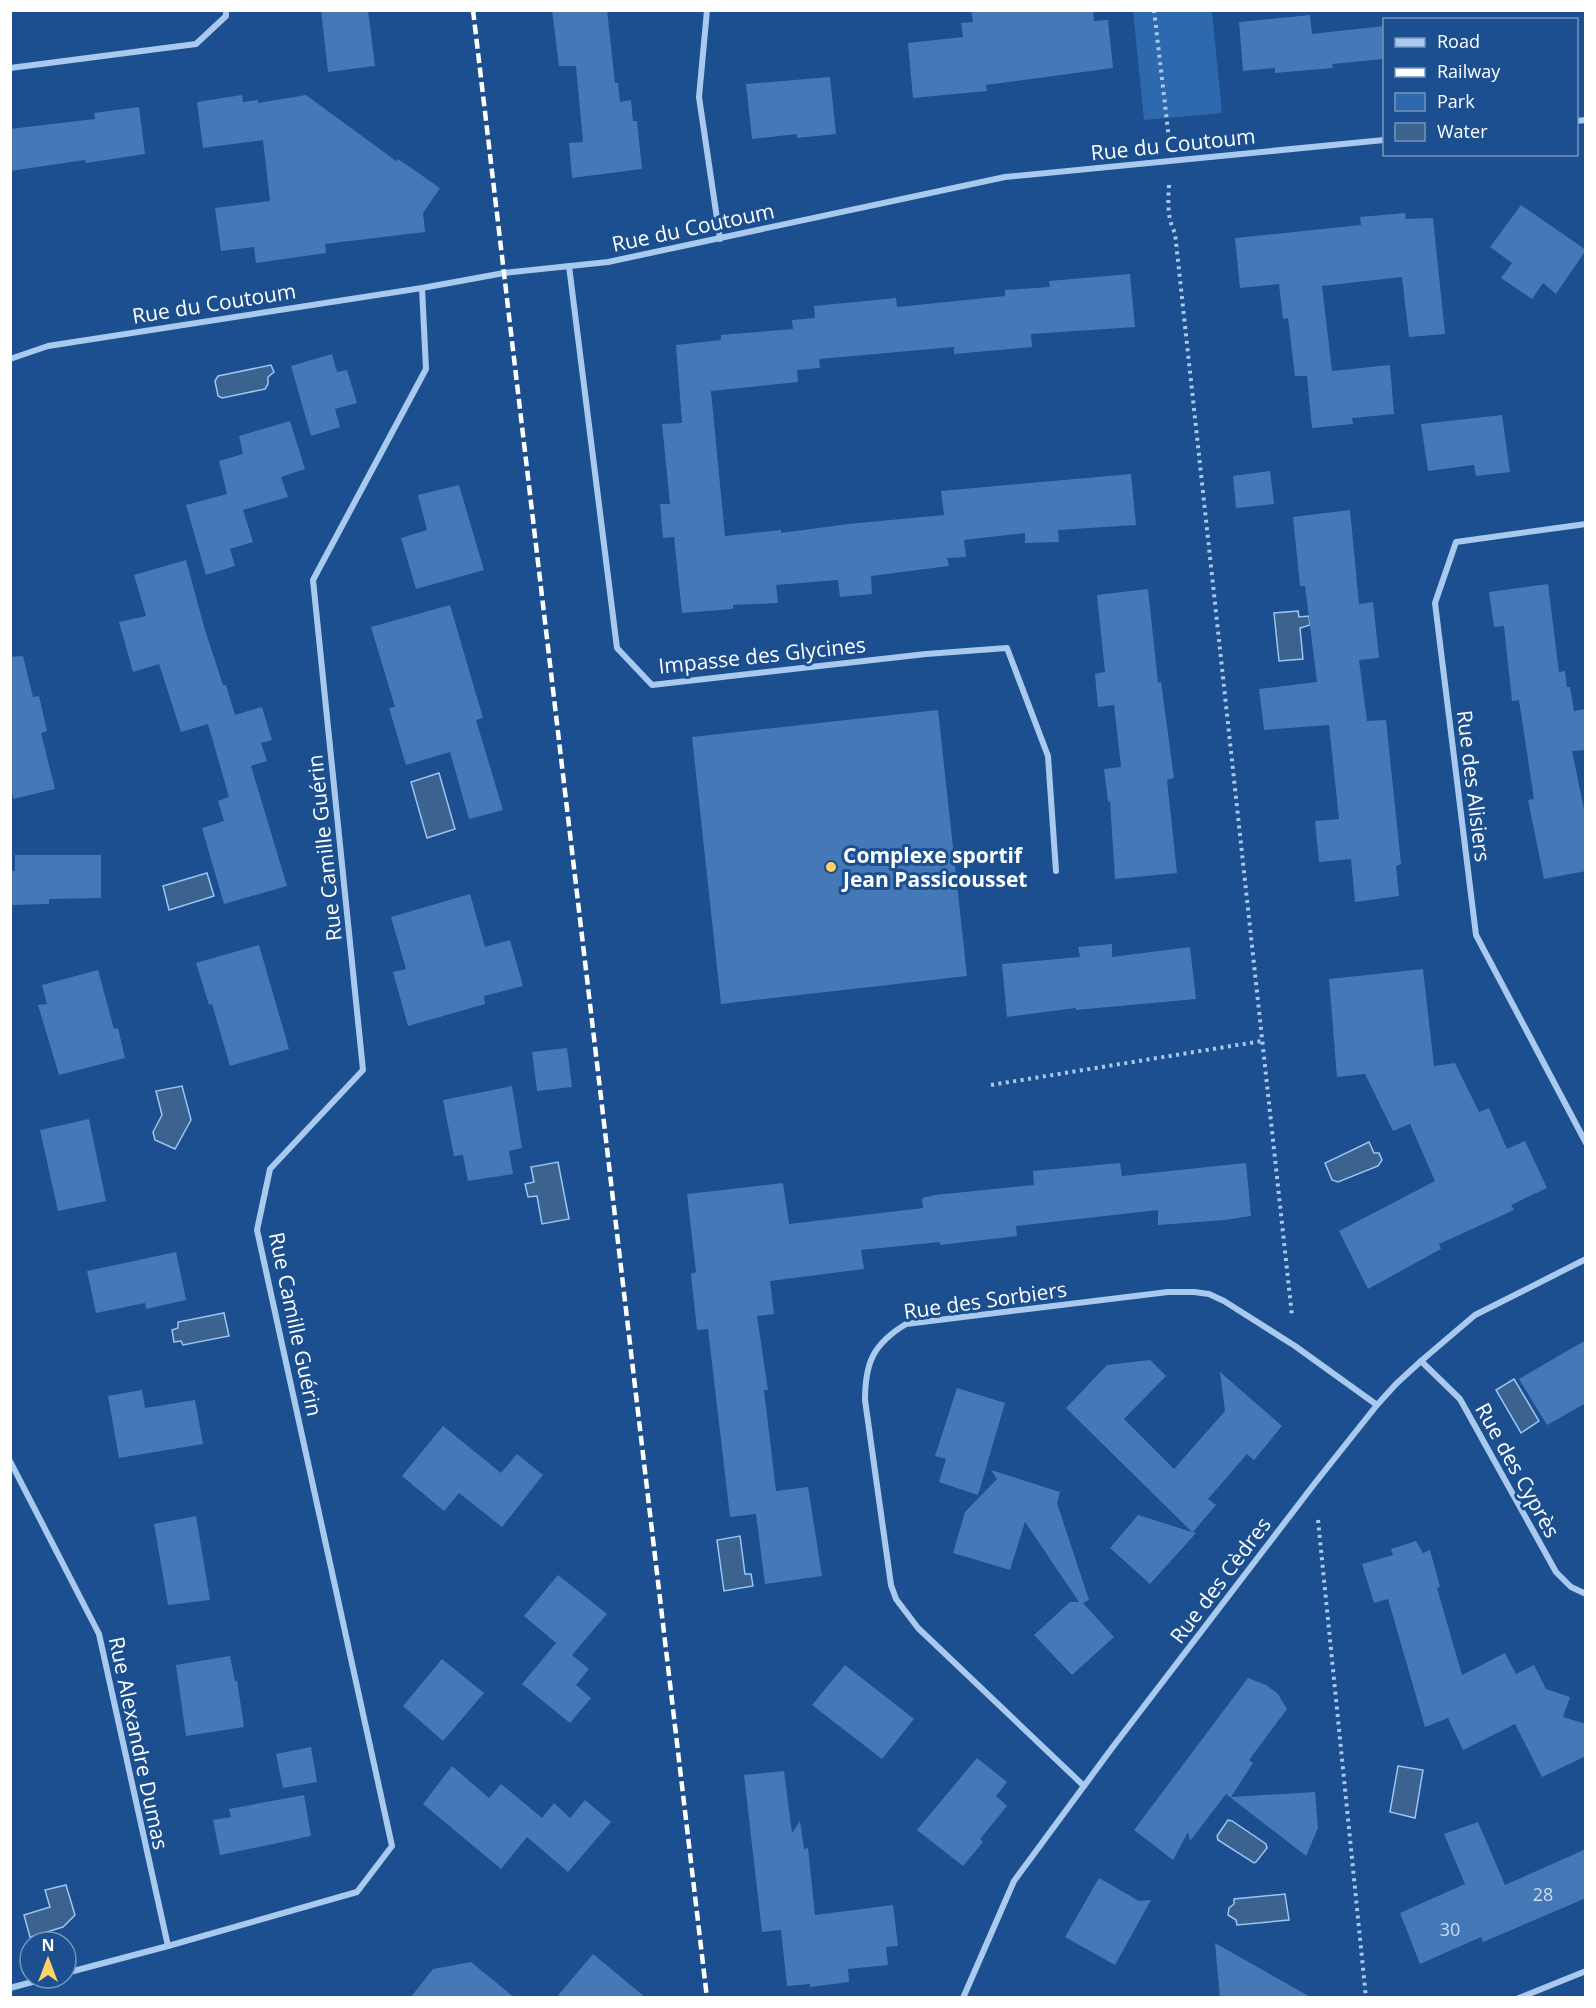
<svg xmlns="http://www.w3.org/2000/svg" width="1596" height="2008" font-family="'Open Sans',sans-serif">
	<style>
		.green { fill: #2e69ad }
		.water { fill: #3c6290; stroke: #9cc4f0; stroke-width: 1.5 }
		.building { fill: #4478b7 }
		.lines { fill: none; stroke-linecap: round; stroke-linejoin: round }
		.path { stroke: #a9c9ee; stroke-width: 4; stroke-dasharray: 3 4.5; stroke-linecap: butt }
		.minor { stroke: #a9c9ee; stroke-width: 6 }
		.rail { stroke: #fff; stroke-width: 4.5; stroke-dasharray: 10 4.5; stroke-linecap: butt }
		.poi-dot { fill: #ffd166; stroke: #1b4f8f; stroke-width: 2 }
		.labels { text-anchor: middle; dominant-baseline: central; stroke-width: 6; stroke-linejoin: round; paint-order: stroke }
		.number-label { font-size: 18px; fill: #d0dded }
		.street-label { font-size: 21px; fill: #fff; stroke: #1b4f8f }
		.poi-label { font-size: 21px; font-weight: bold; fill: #fff; stroke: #1b4f8f; text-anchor: start }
	</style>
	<rect width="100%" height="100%" fill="#1b4f8f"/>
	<!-- green -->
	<polygon class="green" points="1133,11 1212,11 1222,113 1144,120"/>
	<!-- water -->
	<g class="water">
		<polygon points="271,365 274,372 268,377 268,384 265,389 222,398 218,396 215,381 218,376"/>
		<polygon points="1298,611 1299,617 1309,616 1310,625 1300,628 1303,659 1279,661 1274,613"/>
		<polygon points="439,773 455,829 427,838 411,782"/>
		<polygon points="207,873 214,896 169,910 163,886"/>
		<polygon points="182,1086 191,1120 175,1149 155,1140 153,1132 162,1115 156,1091"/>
		<polygon points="1369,1142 1374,1153 1379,1153 1382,1160 1378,1166 1338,1182 1332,1180 1325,1163"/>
		<polygon points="558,1162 569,1219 542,1224 537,1196 528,1197 525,1184 534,1182 531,1167"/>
		<polygon points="224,1313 229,1336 183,1345 181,1341 174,1342 172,1330 178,1328 178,1322"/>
		<polygon points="1514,1379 1539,1421 1521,1433 1496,1390"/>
		<polygon points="740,1536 745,1574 751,1574 753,1586 724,1591 717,1540"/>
		<polygon points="1398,1766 1423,1770 1415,1818 1390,1812"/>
		<polygon points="1228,1820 1232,1821 1266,1844 1267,1848 1256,1862 1254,1863 1218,1840 1217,1836"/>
		<polygon points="66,1885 75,1915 63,1927 30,1937 24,1915 50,1907 45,1890"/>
		<polygon points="1285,1894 1289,1920 1237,1925 1236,1920 1228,1915 1229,1908 1234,1904 1234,1899"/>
	</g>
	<!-- building -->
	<g class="building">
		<polygon points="321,10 368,10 375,66 328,72"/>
		<polygon points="552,10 607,10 615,83 618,83 620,102 631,100 633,121 637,121 642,169 572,178 569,143 583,142 576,66 559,66"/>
		<polygon points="971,10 1093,10 1094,21 1108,20 1113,68 986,85 987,91 913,98 908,43 963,37 961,23 973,22"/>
		<polygon points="1310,15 1312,34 1384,26 1384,59 1332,64 1333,68 1310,70 1275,73 1275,68 1243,71 1239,22"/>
		<polygon points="830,77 836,134 797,138 797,134 752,139 746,84"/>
		<polygon points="242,95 243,102 258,100 258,103 306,95 396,161 398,159 440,188 423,213 425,232 325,244 326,253 256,263 254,247 221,251 215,208 270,201 263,140 203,148 197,102"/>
		<polygon points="139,107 145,154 86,163 85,160 10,171 10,129 95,119 94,113"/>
		<polygon points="1521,205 1586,250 1556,294 1543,283 1532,299 1501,278 1512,263 1490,247"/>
		<polygon points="1405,213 1406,219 1433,218 1445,334 1409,337 1402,277 1322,286 1332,371 1390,365 1394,414 1352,418 1353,424 1312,428 1307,376 1295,376 1288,318 1283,319 1279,284 1240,288 1235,238 1361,225 1360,217"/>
		<polygon points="1130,274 1135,327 1031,334 1032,347 954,354 954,347 819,359 820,368 797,370 798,382 711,391 725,536 781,530 781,533 848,524 944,515 941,491 1131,474 1136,525 1058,530 1059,542 1025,543 1025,533 964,540 966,557 947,558 949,566 871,576 872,594 840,597 838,580 776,585 778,603 733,605 733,609 682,613 674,537 663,538 660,504 670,504 662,424 682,423 676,345 721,340 721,335 793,329 792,320 815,318 814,306 896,298 897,307 1005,296 1005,290 1050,287 1049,281"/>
		<polygon points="332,354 337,372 347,370 357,403 335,409 340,427 311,436 291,366"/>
		<polygon points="1502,415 1510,472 1476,476 1474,465 1428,471 1421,424"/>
		<polygon points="290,421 305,469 281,477 288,497 243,510 253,542 230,549 235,566 206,575 186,505 227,494 219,461 243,454 239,436"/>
		<polygon points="1270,471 1274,504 1236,508 1233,476"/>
		<polygon points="459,485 484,570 416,589 401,538 427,530 418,495"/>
		<polygon points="1350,510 1359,604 1373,602 1379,658 1359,660 1367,721 1386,720 1401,864 1396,866 1399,896 1355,902 1351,859 1319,862 1315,821 1339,819 1329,725 1264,730 1259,689 1317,682 1305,586 1300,586 1293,517"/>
		<polygon points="186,560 205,630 223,685 226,685 235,715 262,707 272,740 261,743 267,761 251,766 287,886 224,904 202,828 224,821 218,801 229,797 208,724 181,732 159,664 133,672 119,622 146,616 134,575"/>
		<polygon points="1548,584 1559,672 1565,671 1567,687 1570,687 1574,711 1586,709 1586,750 1572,751 1586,819 1586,871 1544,879 1528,800 1534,799 1519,700 1512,701 1504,626 1494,627 1489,592"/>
		<polygon points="1148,589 1158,683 1161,682 1174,778 1167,780 1177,873 1115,879 1110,801 1108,802 1104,769 1121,767 1114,705 1098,707 1095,674 1105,672 1097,595"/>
		<polygon points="450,605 483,718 476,720 503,810 469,819 450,752 406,765 389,708 395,707 371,627"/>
		<polygon points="23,656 33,697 39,696 47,731 41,733 55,789 13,799 13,795 10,795 10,657"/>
		<polygon points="938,710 967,976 721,1004 692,737"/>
		<polygon points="15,855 101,855 101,898 49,899 49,904 10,905 10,871 15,871"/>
		<polygon points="470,894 485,947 510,940 523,986 484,996 485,1004 408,1026 393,972 406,969 391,917"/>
		<polygon points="1112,944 1112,957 1190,947 1196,999 1076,1010 1076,1008 1007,1017 1002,964 1080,957 1078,947"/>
		<polygon points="259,945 289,1049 230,1066 212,1004 209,1005 196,963"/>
		<polygon points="1423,969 1434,1066 1455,1063 1479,1112 1489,1108 1507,1149 1525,1141 1547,1188 1511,1205 1514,1210 1439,1244 1441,1249 1368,1289 1339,1231 1435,1181 1410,1124 1393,1131 1365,1074 1337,1077 1329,979"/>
		<polygon points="98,970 114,1029 118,1028 125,1058 59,1075 38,1005 47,1004 42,985"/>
		<polygon points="567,1048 572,1087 537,1091 532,1052"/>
		<polygon points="512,1086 522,1148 509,1151 513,1174 468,1181 463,1155 454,1156 443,1100"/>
		<polygon points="89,1119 106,1201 58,1211 40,1130"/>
		<polygon points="1120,1163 1122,1176 1246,1163 1251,1216 1225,1220 1158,1225 1158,1210 1016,1226 1017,1236 940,1245 940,1242 861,1250 864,1269 770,1281 774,1314 757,1316 768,1390 764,1390 776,1491 808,1487 822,1576 765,1584 756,1514 730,1517 708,1329 697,1330 691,1274 696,1272 687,1194 783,1183 789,1224 923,1208 922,1198 935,1195 1034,1185 1033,1171"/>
		<polygon points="176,1252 186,1300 146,1309 145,1303 96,1313 87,1271"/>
		<polygon points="1586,1340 1586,1403 1547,1425 1519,1379"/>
		<polygon points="1150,1360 1166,1376 1124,1419 1174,1469 1225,1411 1220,1372 1282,1426 1254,1460 1247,1454 1208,1499 1216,1505 1193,1532 1196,1533 1150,1584 1110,1548 1138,1515 1192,1532 1066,1408 1107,1365"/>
		<polygon points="957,1388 1005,1403 978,1495 939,1482 946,1459 935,1456"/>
		<polygon points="142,1390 145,1408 195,1400 203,1444 119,1458 108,1396"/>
		<polygon points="443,1426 501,1473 517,1454 543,1475 502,1527 459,1493 444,1511 402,1476"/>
		<polygon points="991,1470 1060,1492 1057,1503 1089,1600 1083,1603 1114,1637 1072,1675 1034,1635 1070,1602 1079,1602 1025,1522 1010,1570 953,1553 965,1512 997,1479"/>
		<polygon points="196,1516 210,1600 168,1605 154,1524"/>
		<polygon points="1416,1541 1423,1553 1430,1550 1440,1587 1437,1588 1462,1675 1505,1653 1516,1674 1534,1665 1546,1689 1570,1697 1563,1717 1586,1724 1586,1756 1542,1777 1515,1724 1463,1750 1448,1718 1425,1727 1388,1599 1374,1603 1362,1564 1393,1555 1391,1549"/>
		<polygon points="558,1575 607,1614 572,1655 589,1669 576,1685 591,1698 570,1723 522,1684 556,1643 524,1616"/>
		<polygon points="230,1656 235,1682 237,1680 244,1727 186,1736 176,1665"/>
		<polygon points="442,1659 484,1693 443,1741 403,1706"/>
		<polygon points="845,1665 914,1719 882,1759 812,1705"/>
		<polygon points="1248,1678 1266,1685 1278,1694 1287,1709 1249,1760 1253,1763 1231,1797 1315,1792 1318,1828 1306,1856 1226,1794 1190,1841 1188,1832 1173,1860 1134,1830"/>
		<polygon points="311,1747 317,1782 283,1788 276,1754"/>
		<polygon points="977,1758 1007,1782 996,1796 1007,1806 980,1839 983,1842 963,1866 917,1830"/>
		<polygon points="452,1766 489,1798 501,1784 542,1818 554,1803 570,1818 585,1800 611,1822 568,1872 527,1837 501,1869 423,1804"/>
		<polygon points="784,1771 792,1833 800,1821 804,1849 808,1848 815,1915 893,1905 898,1946 886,1947 888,1965 848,1969 849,1982 810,1987 810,1984 787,1986 781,1930 762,1932 744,1775"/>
		<polygon points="304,1795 311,1836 220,1855 213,1820 231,1817 229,1809"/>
		<polygon points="1478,1822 1505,1885 1586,1849 1586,1898 1483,1942 1481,1937 1420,1964 1400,1913 1465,1884 1444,1834"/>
		<polygon points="1099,1878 1139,1901 1151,1900 1115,1965 1065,1937"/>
		<polygon points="1215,1943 1312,1998 1220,1998"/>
		<polygon points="593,1954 646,1998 556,1998"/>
		<polygon points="471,1962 515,1998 410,1998 433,1969"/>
	</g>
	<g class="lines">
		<!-- path -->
		<g class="path">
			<polyline points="1154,10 1169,139"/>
			<path d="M 1169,185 C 1168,202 1167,218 1175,233 L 1292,1316"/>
			<polyline points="991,1085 1262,1041"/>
			<polyline points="1318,1520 1366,1998"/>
		</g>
		<!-- minor -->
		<g class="minor">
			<polyline points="707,10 699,97 720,239"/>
			<polyline points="10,68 196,44 226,16 226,10"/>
			<polyline points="1576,121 1586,120"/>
			<polyline points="569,266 617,648 652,685 926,654 1007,648 1048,756 1056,871"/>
			<polyline points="10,359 48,346 422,288 504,273 608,262 1005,177 1384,140"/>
			<polyline points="1586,524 1456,542 1435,603 1476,935 1586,1143"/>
			<polyline points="1421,1361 1460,1399 1556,1572 1571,1587 1586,1594"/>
			<polyline points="10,1461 99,1634 168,1946"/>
			<path d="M 1084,1786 L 918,1628 L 896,1599 L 891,1585 L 865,1400 C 865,1363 873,1344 906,1324 L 1168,1292 L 1194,1292 L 1209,1294 L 1224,1301 L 1295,1346 L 1377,1405"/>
			<polyline points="66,1973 168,1946 357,1892 392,1846 257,1230 270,1169 363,1070 313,580 426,369 422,288"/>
			<polyline points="10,1988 47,1978"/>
			<polyline points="963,1998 1014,1881 1112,1748 1315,1483 1377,1405 1396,1384 1421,1361 1475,1315 1586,1259"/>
			<polyline points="1519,1998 1586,1971"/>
		</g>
		<!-- rail -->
		<polyline class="rail" points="473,10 707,1998"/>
	</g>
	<!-- markers -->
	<circle class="poi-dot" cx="831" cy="867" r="6"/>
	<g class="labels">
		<!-- number labels -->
		<g class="number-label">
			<text x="1543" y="1894">28</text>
			<text x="1450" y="1929">30</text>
		</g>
		<!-- street labels -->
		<g class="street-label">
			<text transform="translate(1173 144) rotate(-6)">Rue du Coutoum</text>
			<text transform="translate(693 227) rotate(-12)">Rue du Coutoum</text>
			<text transform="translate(214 303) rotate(-9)">Rue du Coutoum</text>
			<text transform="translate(762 655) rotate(-6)">Impasse des Glycines</text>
			<text transform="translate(1474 786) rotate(83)">Rue des Alisiers</text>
			<text transform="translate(324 848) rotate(-96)">Rue Camille Guérin</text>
			<text transform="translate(985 1300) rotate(-8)">Rue des Sorbiers</text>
			<text transform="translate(296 1324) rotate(78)">Rue Camille Guérin</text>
			<text transform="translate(1518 1470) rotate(61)">Rue des Cyprès</text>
			<text transform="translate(1220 1580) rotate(-53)">Rue des Cèdres</text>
			<text transform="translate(139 1743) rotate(78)">Rue Alexandre Dumas</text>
		</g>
		<!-- poi labels -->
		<g class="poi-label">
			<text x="843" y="855">Complexe sportif<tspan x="843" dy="24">Jean Passicousset</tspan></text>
		</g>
	</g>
	<!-- border -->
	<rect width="1596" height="2008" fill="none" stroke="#ffffff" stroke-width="24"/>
	<!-- legend -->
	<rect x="1383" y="18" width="195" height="138" fill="#1b4f8f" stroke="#7695bc" stroke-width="1.5"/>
	<rect x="1395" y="38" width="30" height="9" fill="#a9c9ee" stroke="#7695bc" stroke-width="1.5"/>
	<text x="1437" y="48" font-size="18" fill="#ffffff">Road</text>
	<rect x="1395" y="68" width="30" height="9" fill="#ffffff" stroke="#7695bc" stroke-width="1.5"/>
	<text x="1437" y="78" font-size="18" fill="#ffffff">Railway</text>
	<rect x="1395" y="93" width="30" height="18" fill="#2e69ad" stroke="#7695bc" stroke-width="1.5"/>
	<text x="1437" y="108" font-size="18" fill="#ffffff">Park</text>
	<rect x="1395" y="123" width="30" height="18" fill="#3c6290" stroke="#7695bc" stroke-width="1.5"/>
	<text x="1437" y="138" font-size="18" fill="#ffffff">Water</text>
	<!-- north arrow -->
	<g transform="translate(48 1960)"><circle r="28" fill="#1b4f8f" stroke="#7695bc" stroke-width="1.5"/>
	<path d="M0-4.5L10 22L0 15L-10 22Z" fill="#ffd166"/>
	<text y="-9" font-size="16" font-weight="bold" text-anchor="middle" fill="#ffffff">N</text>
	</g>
</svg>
